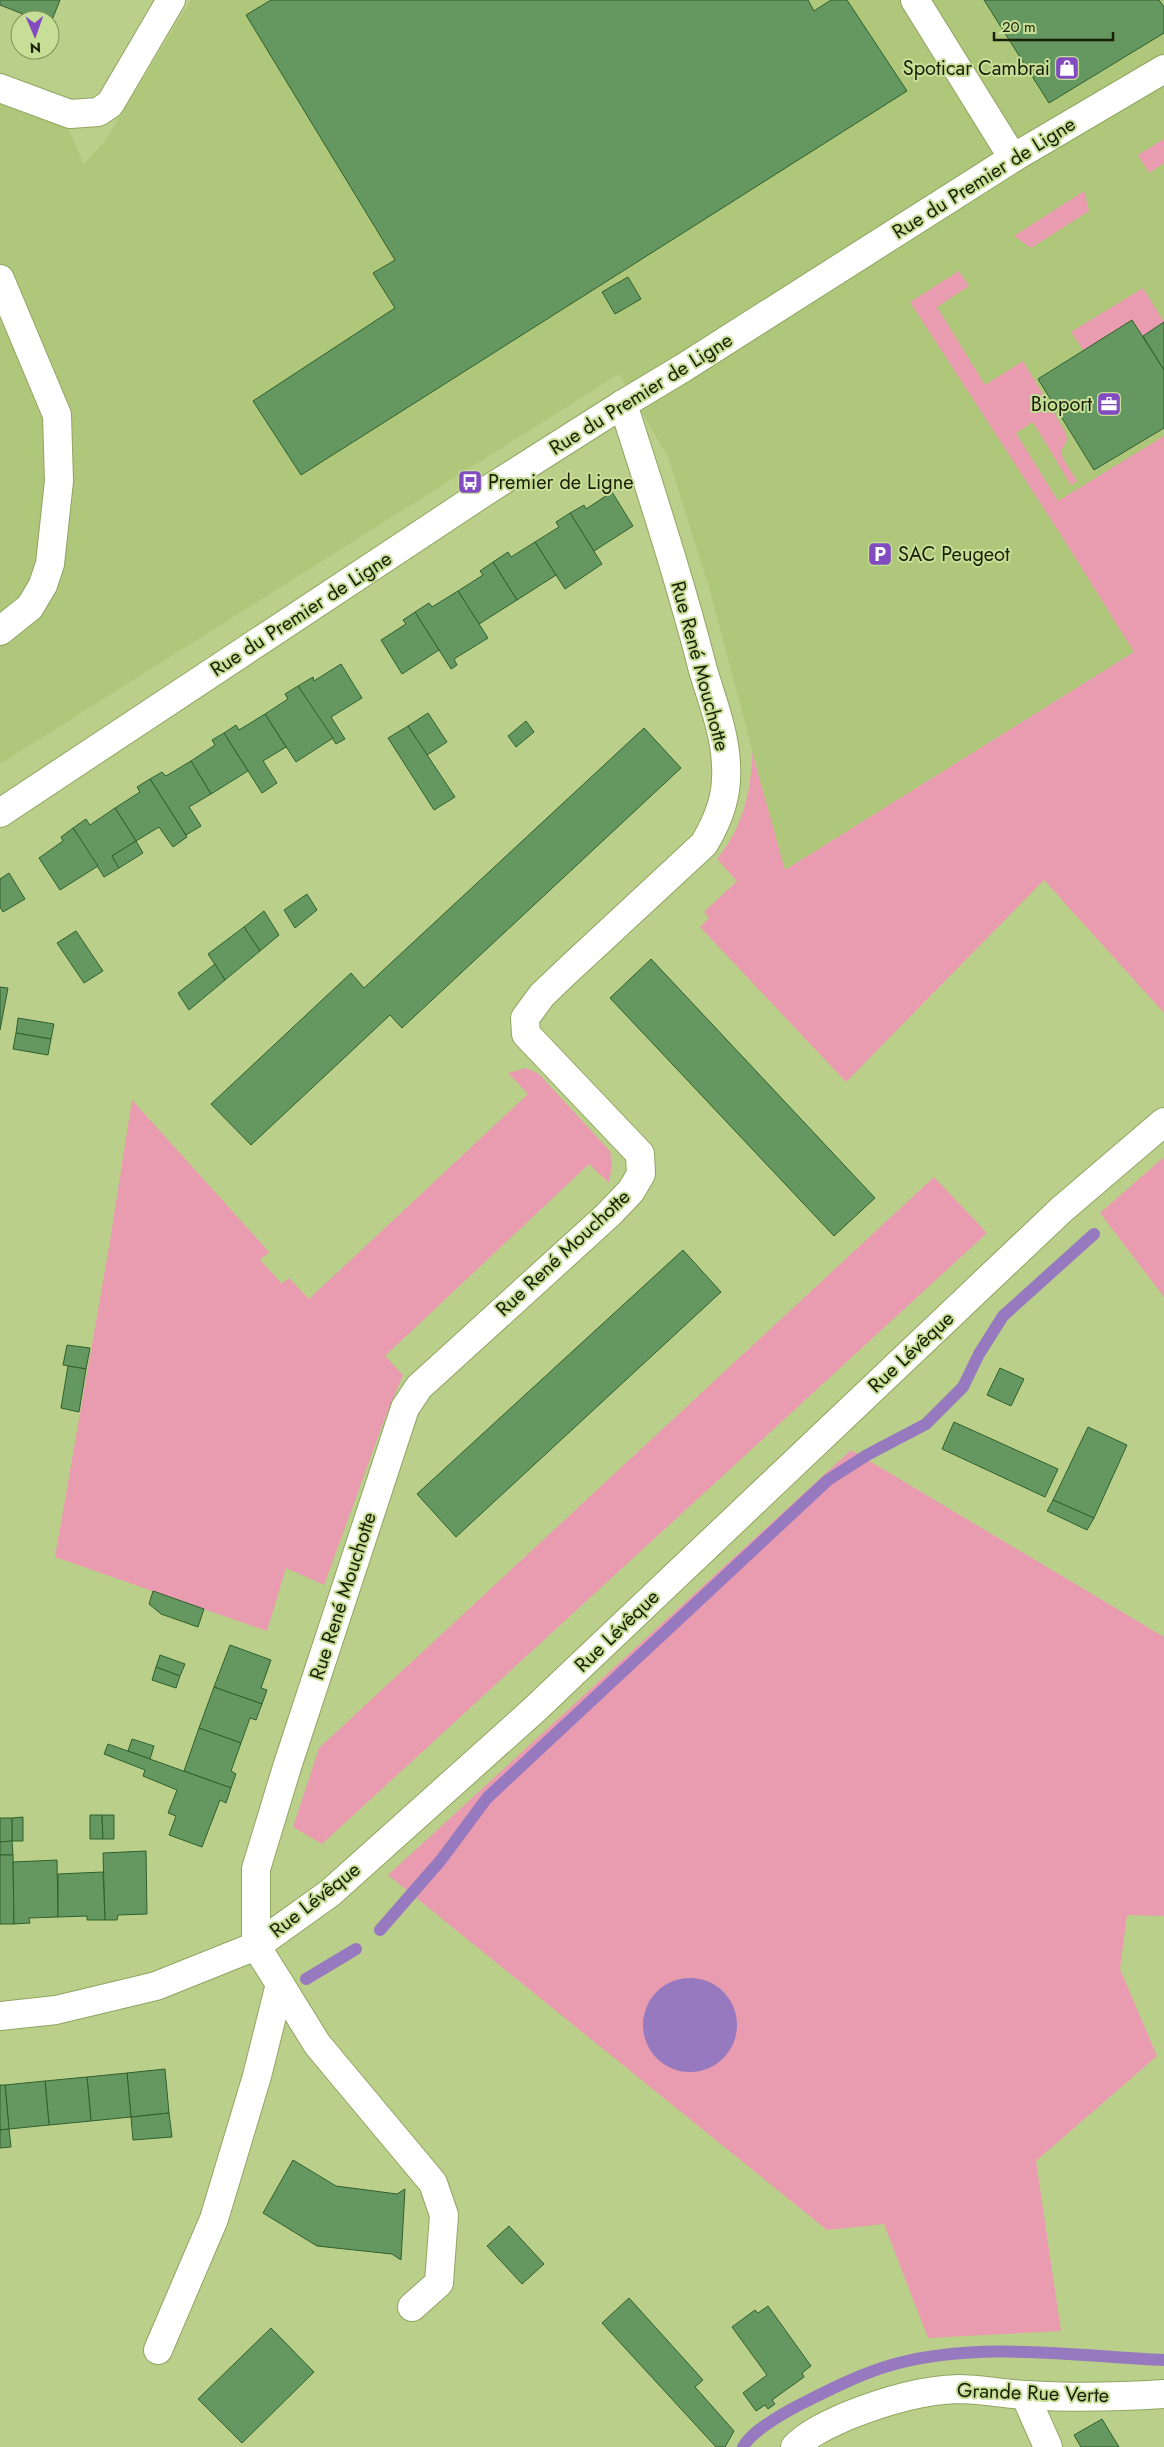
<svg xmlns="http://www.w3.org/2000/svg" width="1164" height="2447" font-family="Jost,sans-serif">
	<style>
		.built { fill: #afc77a }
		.green { fill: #e99cb0 }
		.water { fill: #9779bf }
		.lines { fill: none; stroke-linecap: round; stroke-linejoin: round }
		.stream { stroke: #9779bf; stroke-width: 12 }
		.building { fill: #659761; stroke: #30602d }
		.minor-casing { stroke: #90a560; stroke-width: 30 }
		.minor { stroke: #fff; stroke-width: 28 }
		.labels { text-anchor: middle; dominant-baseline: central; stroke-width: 4; stroke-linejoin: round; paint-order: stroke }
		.poi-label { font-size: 20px; fill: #181f04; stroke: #c7de97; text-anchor: end }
		.street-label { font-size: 20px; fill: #181f04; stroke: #c7de97 }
	</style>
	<rect width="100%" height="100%" fill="#bad08a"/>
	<!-- built -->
	<polygon class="built" points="191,0 1164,0 1164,474 1063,538 1134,652 784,870 710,591 668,457 619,374 0,764 0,93 61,113 84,164 105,141"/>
	<!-- green -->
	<g class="green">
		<polygon points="1164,139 1164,163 1149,173 1138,155"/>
		<polygon points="1084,191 1089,211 1031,248 1014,236"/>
		<path d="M 959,271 L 969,286 L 937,307 L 985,385 L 1023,361 L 1066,433 L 1067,440 L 1061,451 L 1063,459 L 1077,481 L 1071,485 L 1033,422 L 1016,433 L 1058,501 L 1164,436 L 1164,1013 L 1044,880 L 846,1082 L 700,927 L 709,918 L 704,912 L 737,881 L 717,859 C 742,829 752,791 752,752 L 785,870 L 1134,652 L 1063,538 L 910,302 Z"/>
		<polygon points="1143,288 1164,322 1143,336 1132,320 1084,351 1071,332"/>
		<polygon points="526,1068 539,1074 610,1151 612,1165 609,1183 589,1164 385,1356 403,1375 385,1418 324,1585 286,1568 267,1631 55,1557 109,1247 132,1100 269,1252 260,1260 282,1284 289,1278 309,1299 528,1094 508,1073"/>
		<polygon points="1164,1157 1164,1297 1100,1213"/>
		<polygon points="934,1177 987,1233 322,1844 293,1827 319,1748"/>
		<polygon points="851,1450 1164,1637 1164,1916 1127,1915 1120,1969 1157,2056 1036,2161 1061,2331 928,2338 884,2224 827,2230 388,1875"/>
	</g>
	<!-- water -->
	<circle class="water" cx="690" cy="2025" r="47"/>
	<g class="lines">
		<!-- stream -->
		<g class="stream">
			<polyline points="380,1930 441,1860 487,1798 828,1480 867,1455 926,1424 963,1387 979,1354 1003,1316 1094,1234"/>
			<polyline points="306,1979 356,1949"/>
			<path d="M 743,2447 C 752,2430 789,2410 807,2401 C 835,2387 865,2372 895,2364 C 979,2341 1078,2356 1164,2360"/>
		</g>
	</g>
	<!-- building -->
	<g class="building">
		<polygon points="0,0 60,0 50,25 50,20 38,20 0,5"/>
		<polygon points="271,0 808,0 814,11 831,0 847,0 907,91 301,475 253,401 395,308 373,273 395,260 246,15"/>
		<polygon points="984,0 1159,0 1164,7 1164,33 1049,103"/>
		<polygon points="628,277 641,299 615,314 602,292"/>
		<polygon points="1132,320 1164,370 1164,428 1094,470 1038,379"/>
		<polygon points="1164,322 1164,370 1143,336"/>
		<polygon points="612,492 633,526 594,551 570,513 584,505 586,509"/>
		<polygon points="570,513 602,564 565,589 535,542 559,527 556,522"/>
		<polygon points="535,542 556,575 517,600 493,562 508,552 511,557"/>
		<polygon points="493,562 517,600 479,624 458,591 483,575 480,571"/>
		<polygon points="458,591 488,638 454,659 457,665 451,669 415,612 429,603 432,607"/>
		<polygon points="415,612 439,650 402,674 381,640 406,624 403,620"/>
		<polygon points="341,664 362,698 331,717 345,739 336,744 298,686 313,677 314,681"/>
		<polygon points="298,686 333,738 296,762 265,714 288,699 285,694"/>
		<polygon points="428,713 447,742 427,755 408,726"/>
		<polygon points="265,714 286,747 263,761 277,783 262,793 224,733 236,725 239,730"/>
		<polygon points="526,721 534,732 516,747 508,736"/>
		<polygon points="408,726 455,797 434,810 388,738"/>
		<polygon points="644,728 681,768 402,1028 390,1015 251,1145 211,1104 351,973 364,988"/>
		<polygon points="224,733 248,771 211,794 191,761 215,745 212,740"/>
		<polygon points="191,761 211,794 189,807 201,826 186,835 150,779 162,772 166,776"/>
		<polygon points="150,779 187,837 173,847 159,827 136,841 115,808 140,792 137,787"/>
		<polygon points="115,808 136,841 112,856 119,868 104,877 73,828 86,819 90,825"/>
		<polygon points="73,828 98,866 60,890 39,858 63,841 61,837"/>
		<polygon points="136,841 143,853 119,868 112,856"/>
		<polygon points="9,873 25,899 3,912 0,907 0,879"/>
		<polygon points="307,894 317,910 295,928 284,910"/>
		<polygon points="264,911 279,935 260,951 244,927"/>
		<polygon points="244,927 260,951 225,980 208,954"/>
		<polygon points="76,931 103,971 84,983 57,943"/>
		<polygon points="651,959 875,1198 834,1236 610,998"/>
		<polygon points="215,964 225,980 189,1010 178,993"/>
		<polygon points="0,987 8,988 0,1030"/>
		<polygon points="18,1018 54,1024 51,1039 16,1033"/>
		<polygon points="16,1033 51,1039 48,1055 13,1049"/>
		<polygon points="683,1250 721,1292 456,1537 417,1494"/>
		<polygon points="67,1345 90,1348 86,1369 63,1365"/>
		<polygon points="68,1366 86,1369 79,1412 61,1408"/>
		<polygon points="1000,1368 1024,1379 1011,1406 987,1395"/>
		<polygon points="954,1422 1058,1469 1045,1497 942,1449"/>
		<polygon points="1088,1427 1127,1445 1094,1518 1053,1500"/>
		<polygon points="1053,1500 1094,1518 1087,1530 1047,1511"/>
		<polygon points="153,1591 204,1609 198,1627 161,1614 149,1604"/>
		<polygon points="230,1645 271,1660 261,1688 267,1690 262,1704 214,1687"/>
		<polygon points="160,1655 185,1664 180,1676 156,1667"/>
		<polygon points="156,1667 180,1676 176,1688 152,1680"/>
		<polygon points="214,1687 262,1704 256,1720 250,1718 241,1743 199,1728"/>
		<polygon points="199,1728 241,1743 231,1771 236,1774 231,1788 184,1771"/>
		<polygon points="132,1739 154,1746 150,1759 128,1751"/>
		<polygon points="108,1744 231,1788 226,1803 220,1800 202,1847 169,1835 176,1816 168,1813 177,1790 143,1776 145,1770 104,1754"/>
		<polygon points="90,1815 102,1815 103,1839 90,1839"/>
		<polygon points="102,1815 114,1815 114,1839 103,1839"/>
		<polygon points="23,1817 23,1841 12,1841 12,1818"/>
		<polygon points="0,1818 12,1818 12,1841 0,1842"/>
		<polygon points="12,1841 13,1855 0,1855 0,1842"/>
		<polygon points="146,1851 147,1914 118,1915 117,1920 105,1920 103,1853"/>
		<polygon points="0,1855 13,1855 14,1924 0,1924"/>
		<polygon points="57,1860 58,1917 29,1918 30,1923 14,1924 13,1862"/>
		<polygon points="103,1872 105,1920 87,1920 87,1916 58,1917 58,1874"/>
		<polygon points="165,2069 169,2113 131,2117 127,2073"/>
		<polygon points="127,2073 131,2117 91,2121 87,2077"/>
		<polygon points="87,2077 91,2121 49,2125 45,2081"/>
		<polygon points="45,2081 49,2125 9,2129 5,2085"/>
		<polygon points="0,2085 5,2085 9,2129 0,2130"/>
		<polygon points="169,2113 172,2137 133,2140 131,2117"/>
		<polygon points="9,2129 11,2147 0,2148 0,2130"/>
		<polygon points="293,2160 336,2186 397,2194 405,2189 401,2260 392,2254 317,2246 263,2213"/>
		<polygon points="509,2226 544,2264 522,2284 487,2246"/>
		<polygon points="629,2298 703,2380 695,2387 734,2431 725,2447 716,2447 602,2323"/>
		<polygon points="768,2306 811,2366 802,2373 804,2377 772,2400 775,2404 768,2409 765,2405 756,2411 743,2393 767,2375 732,2327 755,2310 758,2313"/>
		<polygon points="271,2328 314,2372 242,2443 198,2399"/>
		<polygon points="1102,2419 1119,2447 1081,2447 1074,2435"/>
	</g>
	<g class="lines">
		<defs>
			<g id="minor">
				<polyline points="915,0 1013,158"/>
				<polyline points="0,88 70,114 98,112 110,104 171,0"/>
				<polyline points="0,279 57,415 59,481 50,564 43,585 30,607 0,631"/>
				<polyline points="0,813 486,491 623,404 683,368 1013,158 1164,69"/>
				<polyline points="280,1984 317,2044 433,2183 444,2215 439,2283 412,2307"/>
				<polyline points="0,2016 56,2010 156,1986 256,1946 330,1893 534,1710 1061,1210 1164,1122"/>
				<path d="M 158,2350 L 214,2219 L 257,2076 L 280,1984 L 256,1946 L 256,1869 L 287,1767 L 405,1408 L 419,1387 L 608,1215 L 631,1191 L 641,1174 L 640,1154 L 526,1034 L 525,1018 L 542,995 L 565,973 L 704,844 C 719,819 728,795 726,765 C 725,733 712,700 703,670 C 680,580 651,492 623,404"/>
				<polyline points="1025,2395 1048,2447"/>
				<path d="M 795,2447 C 809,2433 829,2424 847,2416 C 882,2402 921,2390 958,2389 C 982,2389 1003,2394 1027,2395 C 1072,2398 1119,2397 1164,2394"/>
			</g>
		</defs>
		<!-- minor casing -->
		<use href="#minor" class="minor-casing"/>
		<!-- minor -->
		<use href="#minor" class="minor"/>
	</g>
	<!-- icons -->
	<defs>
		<symbol id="shop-square" viewBox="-11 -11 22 22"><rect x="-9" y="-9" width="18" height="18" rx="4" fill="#834bc1" stroke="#c7de97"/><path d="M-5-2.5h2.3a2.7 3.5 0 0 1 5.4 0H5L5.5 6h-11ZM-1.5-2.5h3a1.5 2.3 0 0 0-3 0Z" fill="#fff"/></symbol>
		<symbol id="office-square" viewBox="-11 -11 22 22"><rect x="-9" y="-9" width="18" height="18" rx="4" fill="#834bc1" stroke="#c7de97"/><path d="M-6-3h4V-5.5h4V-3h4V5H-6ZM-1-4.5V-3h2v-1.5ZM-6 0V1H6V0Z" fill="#fff"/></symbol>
		<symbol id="bus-square" viewBox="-11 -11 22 22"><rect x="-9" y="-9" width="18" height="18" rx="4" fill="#834bc1" stroke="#c7de97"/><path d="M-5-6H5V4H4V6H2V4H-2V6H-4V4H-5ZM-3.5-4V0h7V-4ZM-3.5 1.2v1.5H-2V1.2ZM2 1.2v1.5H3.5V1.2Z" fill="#fff"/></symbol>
		<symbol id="parking-square" viewBox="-11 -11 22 22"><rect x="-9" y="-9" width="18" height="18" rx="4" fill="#834bc1" stroke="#c7de97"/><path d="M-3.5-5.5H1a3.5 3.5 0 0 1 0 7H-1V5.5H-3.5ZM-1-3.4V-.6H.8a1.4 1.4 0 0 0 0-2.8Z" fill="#fff"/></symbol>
	</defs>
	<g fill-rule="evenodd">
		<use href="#shop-square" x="1053" y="54" width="28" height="28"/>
		<use href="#office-square" x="1095" y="390" width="28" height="28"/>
		<use href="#bus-square" x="456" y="468" width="28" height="28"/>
		<use href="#parking-square" x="866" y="540" width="28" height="28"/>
	</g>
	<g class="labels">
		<!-- poi labels -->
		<g class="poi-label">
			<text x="1050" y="68">Spoticar Cambrai</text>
			<text x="1092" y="404">Bioport</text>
			<text x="488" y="482" text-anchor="start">Premier de Ligne</text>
			<text x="898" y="554" text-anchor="start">SAC Peugeot</text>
		</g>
		<!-- street labels -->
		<g class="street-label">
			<text transform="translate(984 178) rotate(-32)">Rue du Premier de Ligne</text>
			<text transform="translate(641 394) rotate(-32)">Rue du Premier de Ligne</text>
			<text transform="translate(301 614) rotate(-33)">Rue du Premier de Ligne</text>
			<text transform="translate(700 666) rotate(75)">Rue René Mouchotte</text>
			<text transform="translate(563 1253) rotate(-43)">Rue René Mouchotte</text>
			<text transform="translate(911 1352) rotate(-43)">Rue Lévêque</text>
			<text transform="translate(343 1596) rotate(-72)">Rue René Mouchotte</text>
			<text transform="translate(617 1631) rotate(-44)">Rue Lévêque</text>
			<text transform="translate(315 1900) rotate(-38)">Rue Lévêque</text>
			<text transform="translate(1033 2393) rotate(2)">Grande Rue Verte</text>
		</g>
	</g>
	<!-- north arrow -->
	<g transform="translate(35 35) rotate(178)"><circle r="24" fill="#c7de97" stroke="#81925c"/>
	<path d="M0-4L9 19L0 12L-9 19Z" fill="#834bc1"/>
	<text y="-8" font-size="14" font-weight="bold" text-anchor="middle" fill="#181f04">N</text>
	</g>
	<!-- scale -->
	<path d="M994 32v8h119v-8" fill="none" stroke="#181f04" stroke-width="2.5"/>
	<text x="1002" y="32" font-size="15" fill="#181f04" stroke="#c7de97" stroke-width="4" paint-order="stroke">20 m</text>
</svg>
